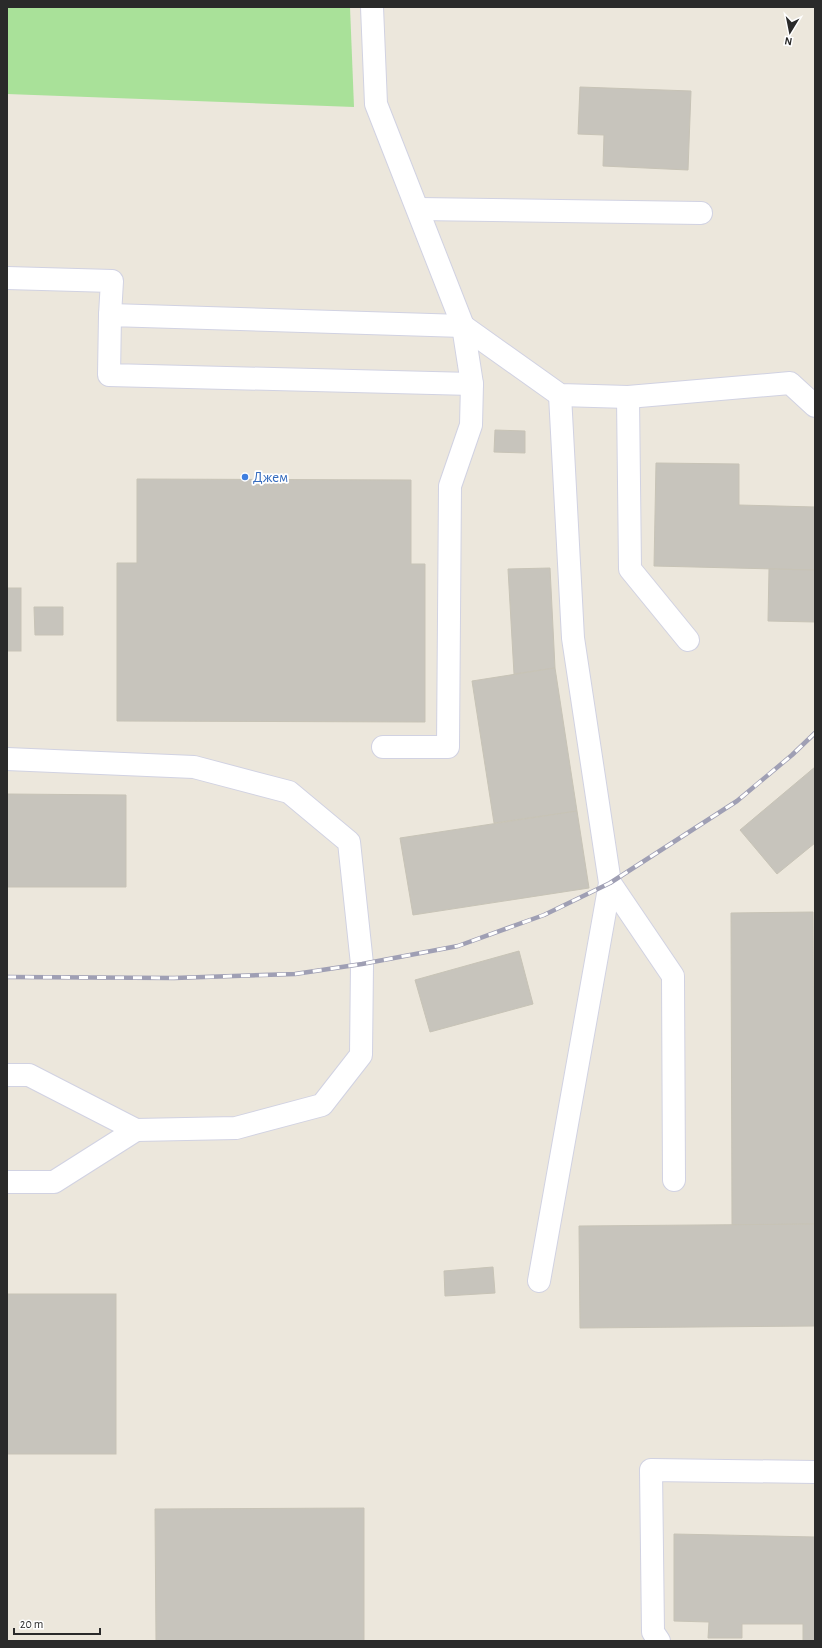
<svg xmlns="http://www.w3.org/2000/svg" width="822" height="1648" font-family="'Alegreya Sans',sans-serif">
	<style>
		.green { fill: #a9e199 }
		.building { fill: #c7c4bc; stroke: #c7c3b6 }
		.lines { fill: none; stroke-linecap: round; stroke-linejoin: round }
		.minor-casing { stroke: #d1d2e2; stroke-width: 24 }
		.minor { stroke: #fff; stroke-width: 22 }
		.rail-casing { stroke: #9f9fb4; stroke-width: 4.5 }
		.rail { stroke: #fff; stroke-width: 3; stroke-dasharray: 9; stroke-linecap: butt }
		.shop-dot { fill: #3f7fe0; stroke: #fff; stroke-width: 1.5 }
		.labels { text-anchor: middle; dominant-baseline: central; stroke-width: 3.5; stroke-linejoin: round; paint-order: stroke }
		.shop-label { font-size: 15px; fill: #366cbe; stroke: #fff; text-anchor: start }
	</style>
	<rect width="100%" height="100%" fill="#ece7dc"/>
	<!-- green -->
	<polygon class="green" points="7,7 350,7 354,107 7,94"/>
	<!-- building -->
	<g class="building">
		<polygon points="580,87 691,91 688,170 603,166 604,135 578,134"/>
		<polygon points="495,430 525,431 525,453 494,452"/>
		<polygon points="656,463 739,464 739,505 815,507 815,570 654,566"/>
		<polygon points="137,479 411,480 411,564 425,564 425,722 117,721 117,563 137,563"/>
		<polygon points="550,568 555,668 514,674 508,569"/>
		<polygon points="769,569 815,570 815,622 768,621"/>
		<rect x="7" y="588" width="14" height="63"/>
		<polygon points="34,607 63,607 63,635 35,635"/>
		<polygon points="555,668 577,811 494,823 472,681"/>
		<polygon points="815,767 815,843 777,874 740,830"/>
		<polygon points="7,794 126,795 126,887 7,887"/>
		<polygon points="577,811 589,888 413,915 400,838"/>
		<polygon points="813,912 815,1224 732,1225 731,913"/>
		<polygon points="519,951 533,1004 430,1032 415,980"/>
		<polygon points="815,1224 815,1326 580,1328 579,1226"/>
		<polygon points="493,1267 495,1293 445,1296 444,1271"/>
		<rect x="7" y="1294" width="109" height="160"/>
		<polygon points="364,1508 364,1641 156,1641 155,1509"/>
		<polygon points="674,1534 815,1537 815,1641 803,1641 803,1624 742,1624 742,1638 708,1638 709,1622 674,1621"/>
	</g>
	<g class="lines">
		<defs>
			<g id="minor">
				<polyline points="372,7 376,104 463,326 472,384 471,425 450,486 448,747 383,747"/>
				<polyline points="418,209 701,213"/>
				<polyline points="7,278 112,281 110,315"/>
				<polyline points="472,384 109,375 110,315 463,326 560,395 628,397 790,383 815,406"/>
				<polyline points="628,397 630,569 688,640"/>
				<polyline points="7,759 194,767 289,792 349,842 362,964 361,1055 322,1105 236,1128 136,1130 29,1075 7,1075"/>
				<polyline points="610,883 673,976 674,1180"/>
				<polyline points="7,1182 54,1182 136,1130"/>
				<polyline points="539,1281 610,883 573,638 560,395"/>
				<polyline points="659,1641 653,1632 651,1470 815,1472"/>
			</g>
		</defs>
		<!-- minor casing -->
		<use href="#minor" class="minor-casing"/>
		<!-- minor -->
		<use href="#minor" class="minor"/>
		<defs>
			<polyline id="rail" points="7,977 174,978 295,974 362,964 458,946 544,915 610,883 737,801 792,755 815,733"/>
		</defs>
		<!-- rail casing -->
		<use href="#rail" class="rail-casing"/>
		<!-- rail -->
		<use href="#rail" class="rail"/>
	</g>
	<!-- markers -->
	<circle class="shop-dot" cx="245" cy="477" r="4"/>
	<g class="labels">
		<!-- shop labels -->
		<g class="shop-label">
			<text x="253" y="477">Джем</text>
		</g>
	</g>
	<!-- border -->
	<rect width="822" height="1648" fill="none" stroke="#2a2a2a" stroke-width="16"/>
	<!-- north arrow -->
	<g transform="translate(790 32) rotate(190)" stroke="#ffffff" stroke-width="3" paint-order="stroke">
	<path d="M0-3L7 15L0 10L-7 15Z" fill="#2a2a2a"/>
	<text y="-6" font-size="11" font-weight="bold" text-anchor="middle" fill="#2a2a2a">N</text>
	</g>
	<!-- scale -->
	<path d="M14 1628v6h86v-6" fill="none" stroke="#2a2a2a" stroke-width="2"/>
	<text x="20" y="1628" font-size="12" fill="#2a2a2a" stroke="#ffffff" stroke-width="3" paint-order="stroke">20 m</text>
</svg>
